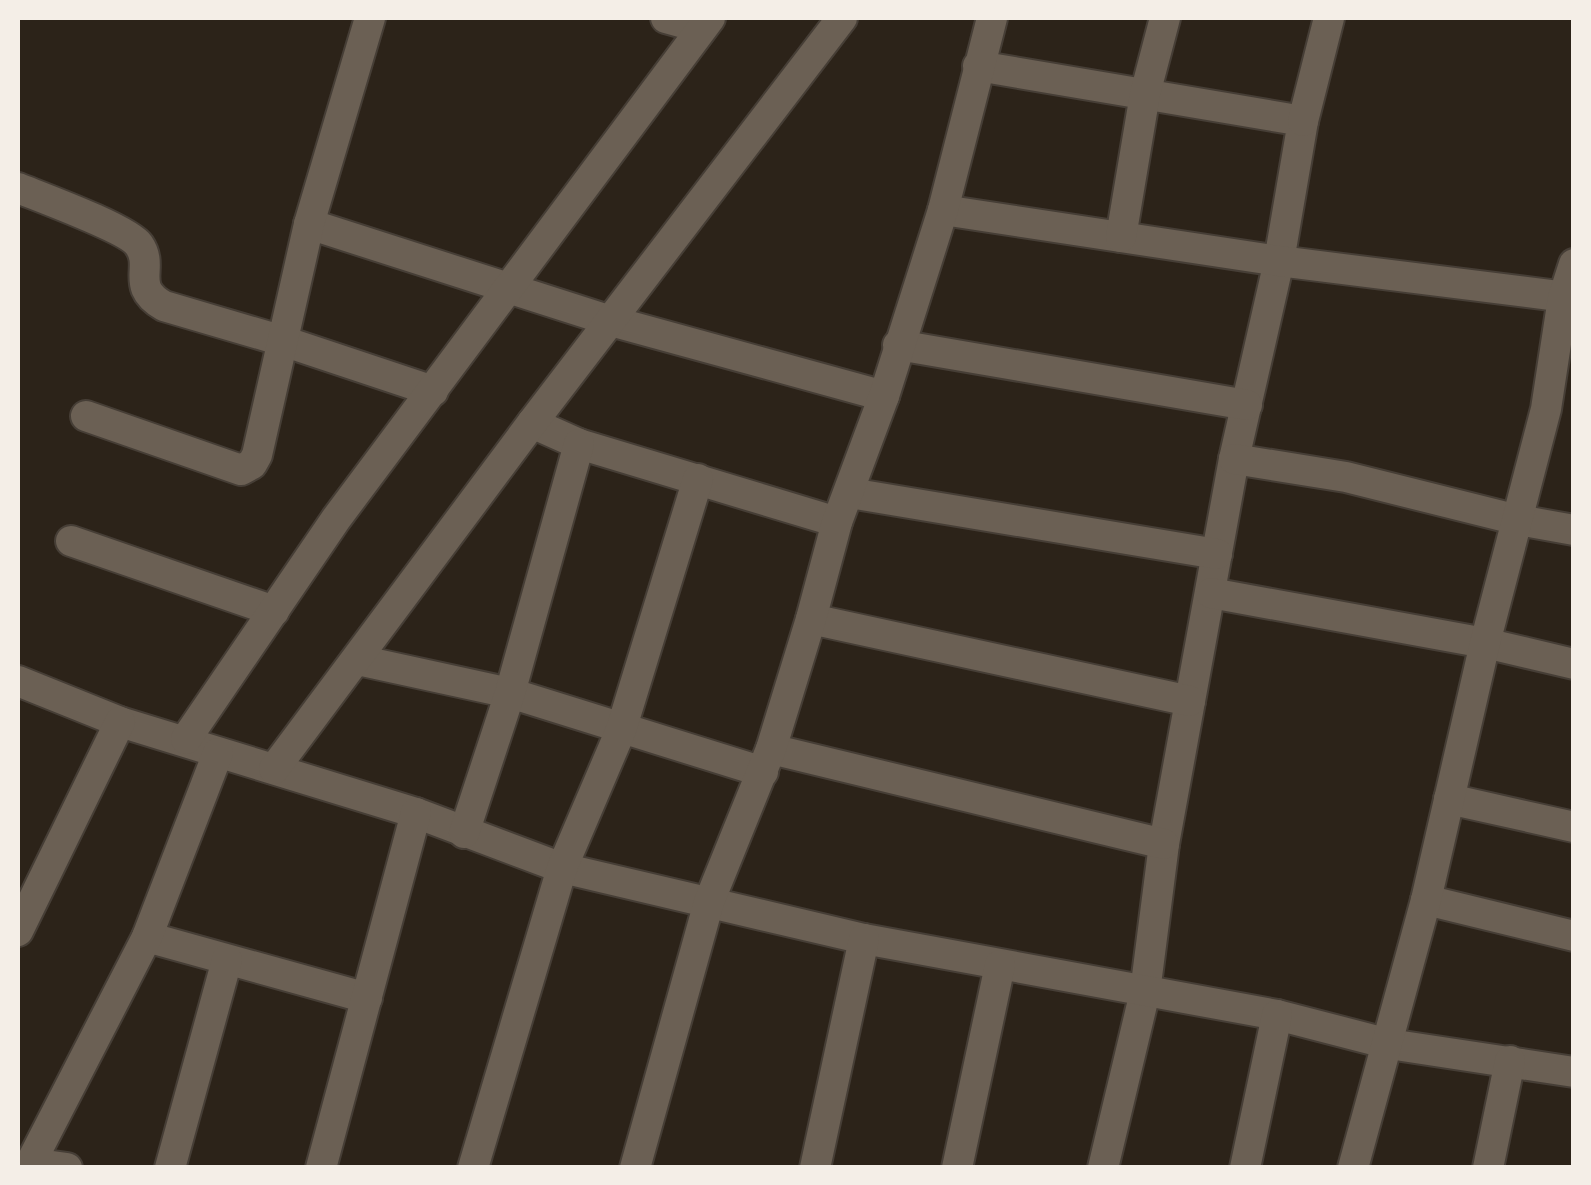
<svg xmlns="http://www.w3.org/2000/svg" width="1591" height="1185" font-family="Merriweather,serif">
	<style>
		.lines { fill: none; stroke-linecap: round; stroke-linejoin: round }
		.minor-casing { stroke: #463e36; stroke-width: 34 }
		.minor { stroke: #6b6054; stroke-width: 30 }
	</style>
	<rect width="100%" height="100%" fill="#2c2319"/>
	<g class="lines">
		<defs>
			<g id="minor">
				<polyline points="666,18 702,28"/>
				<polyline points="978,66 1303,121 1279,261 1234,459 1164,844 1145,992 1103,1168"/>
				<polyline points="1303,121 1329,18"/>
				<path d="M 18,188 C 40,197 128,229 139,245 C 155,268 129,286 164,306 L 283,341 L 433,391"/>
				<polyline points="943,210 1279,261 1574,298"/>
				<polyline points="309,224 611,321 884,396"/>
				<polyline points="1121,237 1145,94 1165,18"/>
				<polyline points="898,345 1247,405"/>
				<polyline points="86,416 241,470 252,464 257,455 309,224 370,18"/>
				<polyline points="532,423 579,444 837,522"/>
				<polyline points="1234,459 1346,477 1518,520 1574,530"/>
				<polyline points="850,493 1217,554"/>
				<polyline points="71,541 274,611"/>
				<polyline points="1211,593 1485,643 1574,664"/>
				<polyline points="811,619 1190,701"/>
				<polyline points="358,660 510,693 763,772"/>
				<polyline points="18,681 120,722 416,813 562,868 864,939 1277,1015 1389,1044 1574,1072"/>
				<polyline points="186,739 336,519 710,18"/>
				<polyline points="771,749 1164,844"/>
				<polyline points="274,769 532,423 842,18"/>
				<polyline points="1449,799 1574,827"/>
				<polyline points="464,833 510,693 579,444"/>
				<polyline points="1426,900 1574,936"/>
				<polyline points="18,931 120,722"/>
				<polyline points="147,937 367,998"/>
				<polyline points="31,1163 67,1168"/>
				<polyline points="28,1168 147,937 218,753"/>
				<polyline points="170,1168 227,960"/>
				<polyline points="321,1168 416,813"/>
				<polyline points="473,1168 562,868 621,730 698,479"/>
				<polyline points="635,1168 709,902 771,749 811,619 837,522 884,396 943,210 992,18"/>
				<polyline points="815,1168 864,939"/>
				<polyline points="957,1168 1000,965"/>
				<polyline points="1245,1168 1277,1015"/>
				<polyline points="1353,1168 1426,900 1485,643 1546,409 1563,298 1574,264"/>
				<polyline points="1488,1168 1510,1061"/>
			</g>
		</defs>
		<!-- minor casing -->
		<use href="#minor" class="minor-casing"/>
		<!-- minor -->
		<use href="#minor" class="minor"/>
	</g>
	<!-- border -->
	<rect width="1591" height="1185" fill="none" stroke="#f4eee7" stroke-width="40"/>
</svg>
